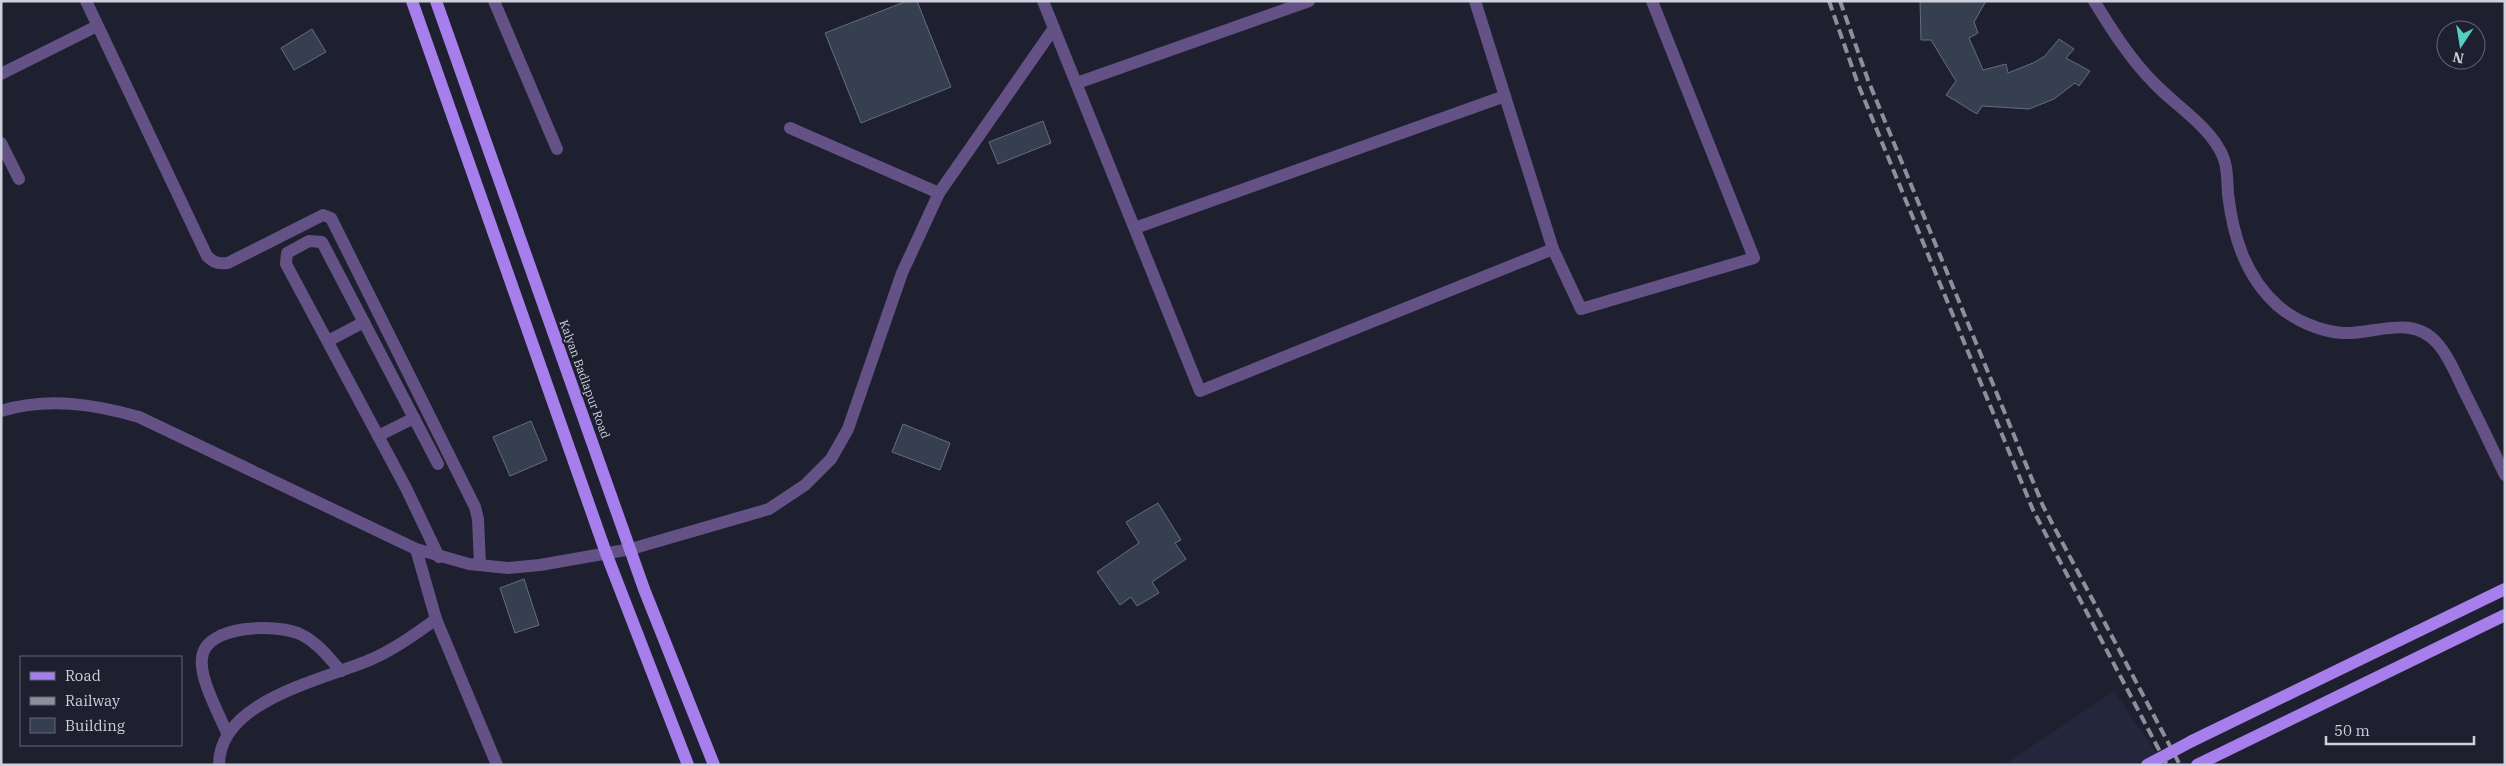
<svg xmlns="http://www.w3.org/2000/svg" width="2506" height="766" font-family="'IBM Plex Serif',serif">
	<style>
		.built { fill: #24263c }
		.building { fill: #363f50; stroke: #646e80 }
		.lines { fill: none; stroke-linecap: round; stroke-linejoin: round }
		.minor { stroke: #645186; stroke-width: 12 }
		.major { stroke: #a77fec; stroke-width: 12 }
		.rail { stroke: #8d8f9c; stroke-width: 4; stroke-dasharray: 10 5; stroke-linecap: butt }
		.major-bridge { stroke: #a77fec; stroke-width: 12 }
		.labels { text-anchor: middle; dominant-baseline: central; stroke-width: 4; stroke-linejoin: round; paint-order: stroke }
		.street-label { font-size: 12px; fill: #cfd0dc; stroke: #1e2030 }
	</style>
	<rect width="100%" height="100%" fill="#1e2030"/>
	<!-- built -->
	<polygon class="built" points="2114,691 2164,765 2004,765"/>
	<!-- building -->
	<g class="building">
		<polygon points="907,1 917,1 951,87 861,123 825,33"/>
		<polygon points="1920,1 1986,1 1974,22 1978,33 1969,38 1983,70 2006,64 2008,73 2033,63 2045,56 2059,39 2074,49 2066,58 2090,71 2079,86 2075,83 2054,99 2029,109 1982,106 1977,114 1946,95 1956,81 1931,40 1921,40"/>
		<polygon points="312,29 326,52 294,70 281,48"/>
		<polygon points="1043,121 1051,143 998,164 989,142"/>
		<polygon points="531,421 547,460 510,476 493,437"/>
		<polygon points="903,424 950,443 940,470 892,452"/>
		<polygon points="1158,503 1181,540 1175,543 1186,559 1152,582 1159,593 1137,606 1131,597 1120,605 1097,572 1139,543 1126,522"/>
		<polygon points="524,579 539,625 515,633 500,588"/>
	</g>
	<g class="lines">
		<!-- minor -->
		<g class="minor">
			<path d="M 86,1 L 207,256 C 214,263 219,264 228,263 L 323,215 L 331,218 L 475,507 L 478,519 L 480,565"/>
			<polyline points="494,1 557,149"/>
			<polyline points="1043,1 1200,391 1553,249"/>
			<polyline points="1475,1 1553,249 1581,309 1754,258 1652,1"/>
			<path d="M 2094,1 C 2112,30 2130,59 2154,83 C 2174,104 2203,122 2218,147 C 2228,162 2227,177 2228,194 C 2233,236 2245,276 2277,305 C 2294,320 2319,331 2342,333 C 2374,335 2412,313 2438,344 C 2450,358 2457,377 2465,393 C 2479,420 2492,448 2505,475"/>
			<polyline points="1,74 97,26"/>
			<polyline points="1077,83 1309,1"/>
			<polyline points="790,128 939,193"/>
			<polyline points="1,143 19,179"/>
			<polyline points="1135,228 1505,96"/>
			<polyline points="328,341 364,322"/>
			<path d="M 1,411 C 48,397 94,404 139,417 L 416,549 L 469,564 L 508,568 L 540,565 L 631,549 L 769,509 L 805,485 L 831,459 L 848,429 L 902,273 L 939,193 L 1054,28"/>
			<polyline points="378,436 414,418"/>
			<polyline points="438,464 322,242 309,241 287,253 286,264 406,488 439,557"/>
			<polyline points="416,549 436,619 497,765"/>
			<path d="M 227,733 C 219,714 199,678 202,658 C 205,624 279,623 302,635 C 318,643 329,658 341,671"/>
			<path d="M 219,765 C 219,700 324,680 372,659 C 395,649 416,634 436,619"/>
		</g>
		<!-- major -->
		<g class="major">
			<polyline points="412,1 606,553 688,765"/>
			<polyline points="436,1 644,589 714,765"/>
			<polyline points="2192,741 2505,589"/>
			<polyline points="2197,765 2505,615"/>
		</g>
		<!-- rail -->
		<g class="rail">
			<polyline points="1829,1 1858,84 2033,510 2167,765"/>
			<polyline points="1840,1 1868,80 2043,506 2180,765"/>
		</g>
		<!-- major-bridge -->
		<polyline class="major-bridge" points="2147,765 2192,741"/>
	</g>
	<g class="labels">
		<!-- street labels -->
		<g class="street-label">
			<text transform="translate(585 379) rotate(70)">Kalyan Badlapur Road</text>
		</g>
	</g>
	<!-- border -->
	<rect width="2506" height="766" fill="none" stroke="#cfd0dc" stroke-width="5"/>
	<!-- legend -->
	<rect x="20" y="656" width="162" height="90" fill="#1e2030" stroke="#656675"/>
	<rect x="30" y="672" width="25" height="8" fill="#a77fec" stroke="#656675"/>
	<text x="65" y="681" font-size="15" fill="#cfd0dc">Road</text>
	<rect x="30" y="697" width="25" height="8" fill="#8d8f9c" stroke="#656675"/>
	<text x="65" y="706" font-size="15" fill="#cfd0dc">Railway</text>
	<rect x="30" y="718" width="25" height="15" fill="#363f50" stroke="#656675"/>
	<text x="65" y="731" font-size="15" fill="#cfd0dc">Building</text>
	<!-- north arrow -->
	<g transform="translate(2461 45) rotate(192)"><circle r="24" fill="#1e2030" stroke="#656675"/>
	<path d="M0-4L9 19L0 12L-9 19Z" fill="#57cec2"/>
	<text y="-8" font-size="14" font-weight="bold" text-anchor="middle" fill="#cfd0dc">N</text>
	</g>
	<!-- scale -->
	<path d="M2326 736v8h148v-8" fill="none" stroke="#cfd0dc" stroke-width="2.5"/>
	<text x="2334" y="736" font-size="15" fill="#cfd0dc" stroke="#1e2030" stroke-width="4" paint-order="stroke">50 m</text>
</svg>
